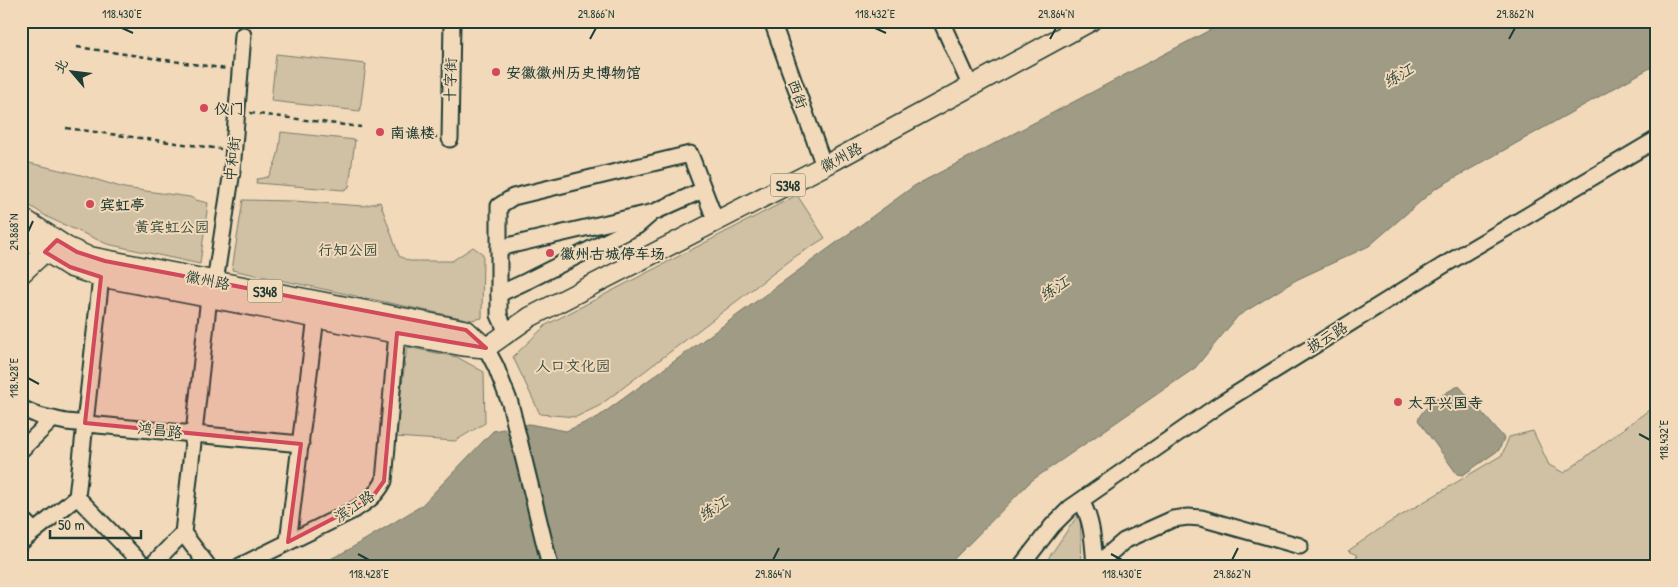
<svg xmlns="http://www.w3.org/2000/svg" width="1678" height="587" font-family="'Patrick Hand','LXGW WenKai TC',sans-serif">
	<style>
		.green { fill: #d0c0a4; stroke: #787e6c }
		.water { fill: #9f9b85; stroke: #6c7565 }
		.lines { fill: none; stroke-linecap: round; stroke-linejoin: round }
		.minor-tunnel { stroke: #c8ba9f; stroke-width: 15; stroke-dasharray: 15 8; stroke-linecap: butt }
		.minor-casing { stroke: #1f3d34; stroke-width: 19 }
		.major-casing { stroke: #1f3d34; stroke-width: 22 }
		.path { stroke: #1f3d34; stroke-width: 2.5; stroke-dasharray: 5 4; stroke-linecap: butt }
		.minor { stroke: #f2d9ba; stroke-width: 15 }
		.major { stroke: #f2d9ba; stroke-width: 19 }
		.marked { fill: #d1495b; fill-opacity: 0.2; stroke: #d1495b; stroke-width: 4; stroke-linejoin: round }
		.ticks { fill: none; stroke: #1f3d34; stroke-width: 2 }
		.poi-dot { fill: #d1495b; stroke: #f2d9ba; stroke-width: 2 }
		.labels { text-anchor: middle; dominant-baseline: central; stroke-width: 4; stroke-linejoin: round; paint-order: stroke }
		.shield { fill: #f2d9ba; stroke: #5e6c5c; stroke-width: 1 }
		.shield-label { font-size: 14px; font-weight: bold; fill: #1f3d34 }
		.poi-label { font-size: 15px; font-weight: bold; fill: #1f3d34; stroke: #f2d9ba; text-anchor: start }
		.street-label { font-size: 15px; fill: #1f3d34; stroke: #f2d9ba }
		.park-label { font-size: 15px; fill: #314a3f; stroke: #f2d9ba }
		.water-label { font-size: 16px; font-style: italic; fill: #324b40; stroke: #f2d9ba }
		.neatline { fill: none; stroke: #1f3d34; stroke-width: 2 }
		.ticks-label { font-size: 12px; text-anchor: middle; fill: #1f3d34 }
	</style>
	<rect width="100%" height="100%" fill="#f2d9ba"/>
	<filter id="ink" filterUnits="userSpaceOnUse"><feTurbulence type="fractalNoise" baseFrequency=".02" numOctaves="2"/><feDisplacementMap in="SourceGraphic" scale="10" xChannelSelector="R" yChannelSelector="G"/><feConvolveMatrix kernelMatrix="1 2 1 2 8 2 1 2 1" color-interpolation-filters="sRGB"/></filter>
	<g filter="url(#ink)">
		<!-- green -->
		<g class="green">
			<polygon points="276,54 366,64 360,111 271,101"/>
			<path d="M 281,132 L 355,140 L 349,187 L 344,190 L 256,183 L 257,179 L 268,177 C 278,161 279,151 281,132 Z"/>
			<polygon points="21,161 81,175 124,188 190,197 196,200 208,203 200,264 107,244 49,218 21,200"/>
			<polygon points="797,195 825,238 796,256 599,406 576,417 540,414 513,357 546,325"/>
			<polygon points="243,200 294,201 363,206 380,202 399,256 409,261 452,261 473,247 483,254 482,318 471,320 232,270"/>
			<polygon points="407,347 457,357 484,372 485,423 455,441 395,437"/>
			<polygon points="1657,406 1657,566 1354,566 1357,555 1348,551 1387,524 1502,455 1509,437 1533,431 1549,465 1564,473 1649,410"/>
			<polygon points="1080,512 1082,566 1043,566"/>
		</g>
		<!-- water -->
		<g class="water">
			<polygon points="1227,21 1657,21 1657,64 1435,189 1369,246 1296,280 1238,316 1195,368 1031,481 947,566 317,566 348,550 421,506 493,431 529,424 566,431 598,417 914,186"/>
			<path d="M 1459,386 L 1504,438 L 1499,450 L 1463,475 L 1457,474 L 1418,420 C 1422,407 1447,391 1459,386 Z"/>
		</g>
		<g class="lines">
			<!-- minor-tunnel -->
			<polyline class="minor-tunnel" points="243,35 244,21"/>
			<defs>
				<g id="minor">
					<polyline points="772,21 824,166"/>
					<polyline points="941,21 971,87"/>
					<polyline points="450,139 452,21"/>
					<polyline points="499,248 654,212 703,190"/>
					<polyline points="215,282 232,171 243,35"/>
					<polyline points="499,294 527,281 637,226 652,213"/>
					<polyline points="507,333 499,315 499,206 513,197 690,154 716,222"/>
					<polyline points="486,348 496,367 510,403 550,566"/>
					<polyline points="21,408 39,416 66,422 301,444"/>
					<polyline points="21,450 53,419"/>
					<polyline points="77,497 144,566"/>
					<path d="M 1081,501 C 1093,521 1093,543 1095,566"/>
					<polyline points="21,518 33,530"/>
					<polyline points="21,542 77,497 101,277"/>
					<polyline points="288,542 316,317"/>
					<polyline points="151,566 183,533"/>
					<polyline points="208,566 183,533 209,297"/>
					<path d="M 240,566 L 354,510 C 367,502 377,495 384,481 L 397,333"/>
					<polyline points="1021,566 1052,526 1070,508 1220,404 1444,265 1657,139"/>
					<polyline points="1095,566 1124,541 1173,519 1188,517 1201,518 1300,546"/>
				</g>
				<g id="major">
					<polyline points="21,217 67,247 87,256 466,330 486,348"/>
					<polyline points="21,236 70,267 101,277 463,346 486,348 530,317 824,166 1091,21"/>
					<polyline points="21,274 53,244"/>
				</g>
			</defs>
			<!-- minor casing -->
			<use href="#minor" class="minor-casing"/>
			<!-- major casing -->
			<use href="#major" class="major-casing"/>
			<!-- path -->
			<g class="path">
				<polyline points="77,47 227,69"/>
				<polyline points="250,113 361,127"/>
				<polyline points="66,128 221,149"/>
				<polyline points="397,132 437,137"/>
			</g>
			<!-- minor -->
			<use href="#minor" class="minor"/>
			<!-- major -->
			<use href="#major" class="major"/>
		</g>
	</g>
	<!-- marked area -->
	<path class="marked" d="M 57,240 L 77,252 L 105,261 L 466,330 L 486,348 L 397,333 L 384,481 L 371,499 L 288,542 L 301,444 L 85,423 L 101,277 L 70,267 L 45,252 Z"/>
	<!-- ticks -->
	<path class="ticks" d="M 122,28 L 133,33M 875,28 L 886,33M 590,39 L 596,28M 1050,39 L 1056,28M 1509,39 L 1515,28M 28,232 L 33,221M 28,378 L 39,384M 1639,434 L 1650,440M 358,554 L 369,560M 1111,554 L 1122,560M 773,560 L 779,548M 1232,560 L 1238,548"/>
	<!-- markers -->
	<g class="poi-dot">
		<circle cx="496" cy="72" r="5"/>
		<circle cx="204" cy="108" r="5"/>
		<circle cx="380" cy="132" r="5"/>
		<circle cx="90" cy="204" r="5"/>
		<circle cx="550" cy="253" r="5"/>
		<circle cx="1398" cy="402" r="5"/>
	</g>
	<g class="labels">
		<!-- shield labels -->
		<g class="shield">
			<rect x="770.5" y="173.5" width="35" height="23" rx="4"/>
			<rect x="247.5" y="279.5" width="35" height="23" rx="4"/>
		</g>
		<g class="shield-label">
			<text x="788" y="185">S348</text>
			<text x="265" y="291">S348</text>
		</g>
		<!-- poi labels -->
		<g class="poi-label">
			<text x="506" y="72">安徽徽州历史博物馆</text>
			<text x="214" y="108">仪门</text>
			<text x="390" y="132">南谯楼</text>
			<text x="100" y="204">宾虹亭</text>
			<text x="560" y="253">徽州古城停车场</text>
			<text x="1408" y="402">太平兴国寺</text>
		</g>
		<!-- street labels -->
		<g class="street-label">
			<text transform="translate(450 80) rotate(-89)">十字街</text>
			<text transform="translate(798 94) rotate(70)">西街</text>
			<text transform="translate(841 157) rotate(-28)">徽州路</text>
			<text transform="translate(232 159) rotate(-84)">中和街</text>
			<text transform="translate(208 280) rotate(11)">徽州路</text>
			<text transform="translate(1327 337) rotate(-32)">披云路</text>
			<text transform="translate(160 430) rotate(6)">鸿昌路</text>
			<text transform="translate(354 506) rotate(-33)">滨江路</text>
		</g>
		<!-- park labels -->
		<g class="park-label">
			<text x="172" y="226">黄宾虹公园</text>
			<text x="348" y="249">行知公园</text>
			<text x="573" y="365">人口文化园</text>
		</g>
		<!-- water labels -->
		<g class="water-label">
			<text transform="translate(1398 75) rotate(-30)">练江</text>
			<text transform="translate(1054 288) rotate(-33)">练江</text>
			<text transform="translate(713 508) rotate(-33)">练江</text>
		</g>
	</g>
	<!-- margin -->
	<rect width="1678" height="587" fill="none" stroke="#f2d9ba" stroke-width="55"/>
	<!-- north arrow -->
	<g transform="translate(72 72) rotate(298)" stroke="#f2d9ba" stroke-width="4" paint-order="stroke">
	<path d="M0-4L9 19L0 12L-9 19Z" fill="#1f3d34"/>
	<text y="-8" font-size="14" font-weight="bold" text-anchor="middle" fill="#1f3d34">北</text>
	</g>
	<!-- scale -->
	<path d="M50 530v8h91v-8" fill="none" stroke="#1f3d34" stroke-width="2.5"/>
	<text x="58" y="530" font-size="15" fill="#1f3d34" stroke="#f2d9ba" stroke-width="4" paint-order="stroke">50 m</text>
	<rect x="28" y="28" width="1622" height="532" class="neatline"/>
	<g class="ticks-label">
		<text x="122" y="18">118.430°E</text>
		<text x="596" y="18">29.866°N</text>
		<text x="875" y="18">118.432°E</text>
		<text x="1056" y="18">29.864°N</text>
		<text x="1515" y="18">29.862°N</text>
		<text transform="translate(14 232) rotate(-90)" y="4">29.868°N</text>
		<text transform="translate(14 378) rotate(-90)" y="4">118.428°E</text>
		<text transform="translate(1664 440) rotate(-90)" y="4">118.432°E</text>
		<text x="369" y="578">118.428°E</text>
		<text x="773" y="578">29.864°N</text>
		<text x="1122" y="578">118.430°E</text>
		<text x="1232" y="578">29.862°N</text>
	</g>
</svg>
